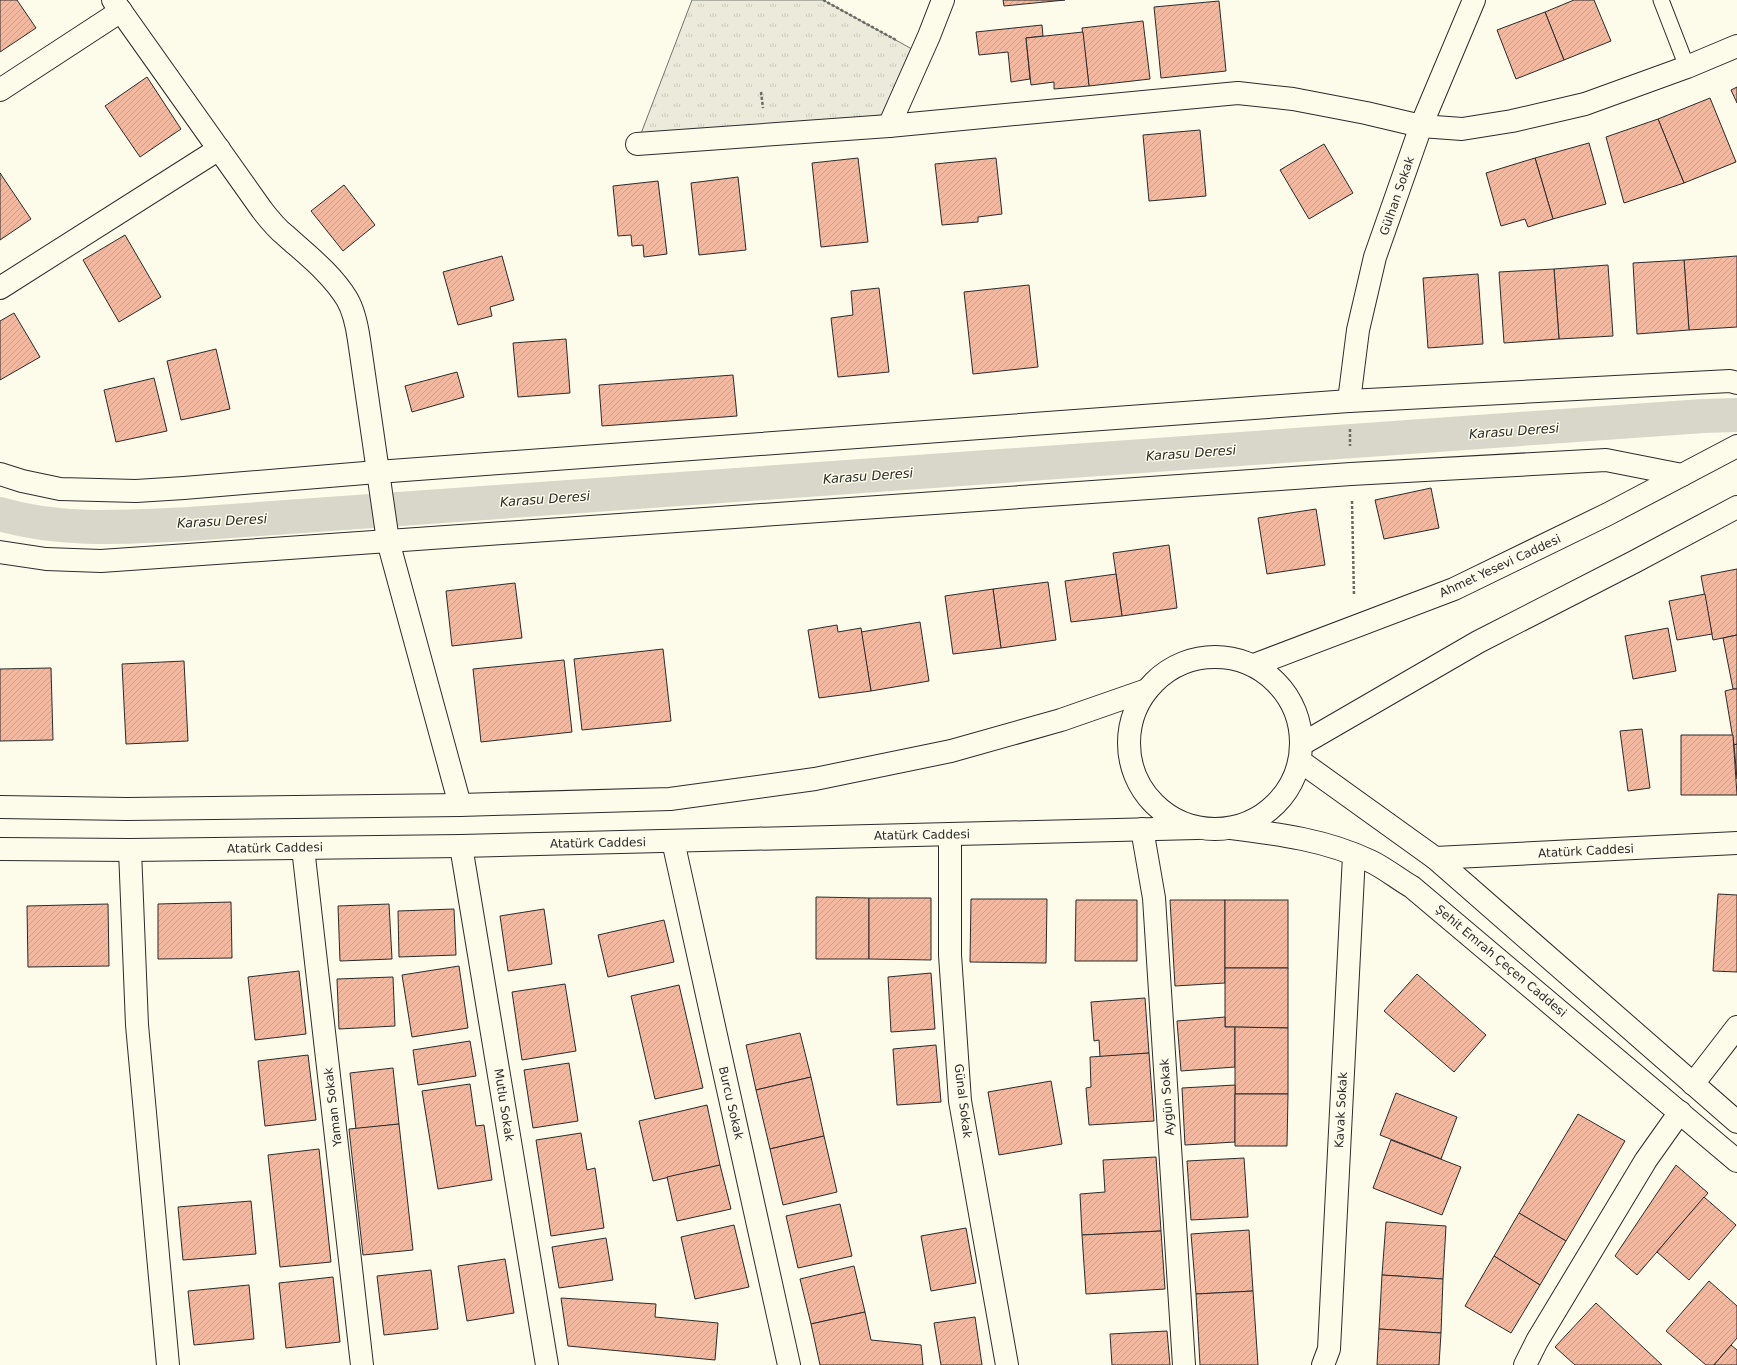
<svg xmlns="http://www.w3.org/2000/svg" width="1737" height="1365" font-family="'DejaVu Sans',sans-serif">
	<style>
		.grass { fill: url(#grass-tufts); stroke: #74746e }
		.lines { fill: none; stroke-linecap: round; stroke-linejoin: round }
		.canal { stroke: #d8d7c9; stroke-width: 34 }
		.building { fill: url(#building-hatch); stroke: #2b2b2b }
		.lane-casing { stroke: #2b2b2b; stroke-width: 17 }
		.street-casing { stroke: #2b2b2b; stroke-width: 24 }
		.highway-casing { stroke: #2b2b2b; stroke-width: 24 }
		.path { stroke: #6a6964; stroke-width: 2.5; stroke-dasharray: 3 2; stroke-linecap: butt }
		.lane { stroke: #fdfbea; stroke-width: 15 }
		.street { stroke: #fdfbea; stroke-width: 22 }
		.highway { stroke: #fdfbea; stroke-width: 22 }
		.labels { text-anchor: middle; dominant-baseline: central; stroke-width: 3; stroke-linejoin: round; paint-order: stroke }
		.street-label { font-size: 12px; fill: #2b2b2b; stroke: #fdfbea }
		.water-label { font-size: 13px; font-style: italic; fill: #2b2b2b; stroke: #fdfbea }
	</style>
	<defs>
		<pattern id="grass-tufts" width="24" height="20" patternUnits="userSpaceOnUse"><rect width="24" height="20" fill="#ecebdb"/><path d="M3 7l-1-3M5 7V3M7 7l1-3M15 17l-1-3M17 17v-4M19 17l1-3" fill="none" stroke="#cbcabc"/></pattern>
		<pattern id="building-hatch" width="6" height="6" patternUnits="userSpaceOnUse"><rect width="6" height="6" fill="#f2b8a0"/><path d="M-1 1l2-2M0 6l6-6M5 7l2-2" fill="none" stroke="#d09e8a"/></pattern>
	</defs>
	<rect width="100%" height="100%" fill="#fdfbea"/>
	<!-- grass -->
	<polygon class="grass" points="692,0 823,0 921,54 889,126 637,144"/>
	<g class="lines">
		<!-- canal -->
		<path class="canal" d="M 0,514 C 61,532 126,527 189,524 L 1703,416 L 1737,415"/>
	</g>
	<!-- building -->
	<g class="building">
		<polygon points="0,0 17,0 36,28 0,52"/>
		<polygon points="1003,0 1065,0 1004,6"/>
		<polygon points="1574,0 1594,0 1611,41 1564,60 1545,12"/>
		<polygon points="1219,1 1226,71 1161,78 1154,7"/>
		<polygon points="1545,12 1564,60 1516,79 1497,30"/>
		<polygon points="1143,21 1150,79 1089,86 1082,28"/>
		<polygon points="1042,25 1043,36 1026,38 1030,79 1011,82 1008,52 979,55 976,32"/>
		<polygon points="1083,32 1089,86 1054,89 1054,82 1031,85 1026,38"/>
		<polygon points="147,77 181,129 140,157 105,106"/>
		<polygon points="1737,87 1737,103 1731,90"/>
		<polygon points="1710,98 1736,162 1684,183 1658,119"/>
		<polygon points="1658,119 1684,183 1624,203 1606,137"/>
		<polygon points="1200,130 1206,196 1149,201 1143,135"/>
		<polygon points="1589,143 1606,204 1553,219 1535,158"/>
		<polygon points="1324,144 1353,193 1309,219 1280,170"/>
		<polygon points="858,158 868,242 821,247 812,163"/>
		<polygon points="996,158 1002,214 978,217 978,222 942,225 935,164"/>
		<polygon points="1535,158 1553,219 1528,227 1525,219 1501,226 1486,173"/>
		<polygon points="0,173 31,219 0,240"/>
		<polygon points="738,177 746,250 699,255 691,183"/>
		<polygon points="658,181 667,254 644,257 643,245 632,246 631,235 618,236 613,186"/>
		<polygon points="344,185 375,225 343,251 311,211"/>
		<polygon points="125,235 161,297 119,322 83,260"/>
		<polygon points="502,256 514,300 490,307 492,316 458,325 443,272"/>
		<polygon points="1737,256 1737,327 1689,330 1684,260"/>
		<polygon points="1684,260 1689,330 1637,334 1633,263"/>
		<polygon points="1608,265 1613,336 1559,339 1554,269"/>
		<polygon points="1554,269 1559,339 1504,343 1499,272"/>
		<polygon points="1478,274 1483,344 1428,348 1423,278"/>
		<polygon points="1029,285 1038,367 973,374 964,292"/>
		<polygon points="879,288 889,372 838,377 831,318 853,315 851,291"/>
		<polygon points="14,313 40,357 0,380 0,321"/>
		<polygon points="566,339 570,393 518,397 513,343"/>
		<polygon points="216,349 230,409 181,420 167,361"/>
		<polygon points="457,372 464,397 412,412 405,386"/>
		<polygon points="733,375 737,416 602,426 599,385"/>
		<polygon points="154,378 167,431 116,442 104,390"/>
		<polygon points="1431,488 1439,528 1384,539 1375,500"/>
		<polygon points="1316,509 1325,565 1267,574 1258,518"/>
		<polygon points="1169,545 1177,608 1122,616 1113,553"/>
		<polygon points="1737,569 1737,635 1713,640 1701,576"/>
		<polygon points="1116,574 1122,616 1071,622 1065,581"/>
		<polygon points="1048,582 1056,640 1001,648 993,589"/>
		<polygon points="515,583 522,638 452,646 446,591"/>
		<polygon points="993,589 1001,648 953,654 945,596"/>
		<polygon points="1705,594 1712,634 1677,640 1669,601"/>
		<polygon points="920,622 929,681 871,691 861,632"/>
		<polygon points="837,625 838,632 861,628 871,691 819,698 808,630"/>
		<polygon points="1668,628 1676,671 1633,679 1625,636"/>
		<polygon points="1737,635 1737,689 1733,689 1723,638"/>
		<polygon points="663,649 671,721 582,730 574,659"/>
		<polygon points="564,660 572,732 481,742 473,669"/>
		<polygon points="184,661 188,741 126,744 122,664"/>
		<polygon points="51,668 53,740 0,741 0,669"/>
		<polygon points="1733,689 1737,689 1737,744 1734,745 1725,691"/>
		<polygon points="1642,729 1650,788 1628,791 1620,731"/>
		<polygon points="1681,735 1733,735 1737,795 1681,795"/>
		<polygon points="1737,744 1737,779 1734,745"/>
		<polygon points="1718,894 1737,895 1737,972 1713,971"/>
		<polygon points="816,897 869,898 869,959 816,959"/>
		<polygon points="869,898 931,898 931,960 869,959"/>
		<polygon points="971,899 1047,899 1046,963 970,962"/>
		<polygon points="1076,900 1137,900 1137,961 1075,961"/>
		<polygon points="1170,900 1225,900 1225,983 1175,986"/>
		<rect x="1225" y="900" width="63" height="68"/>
		<polygon points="231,902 232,958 158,959 158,904"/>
		<polygon points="108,904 109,966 28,967 27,906"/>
		<polygon points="389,904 392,959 340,961 338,906"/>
		<polygon points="454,909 456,955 399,957 398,911"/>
		<polygon points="544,909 552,964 508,971 500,916"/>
		<polygon points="664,920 674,962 608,977 598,935"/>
		<polygon points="459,966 468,1028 412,1037 402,975"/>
		<polygon points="1225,968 1288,968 1288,1028 1225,1027"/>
		<polygon points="299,971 306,1034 255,1040 248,977"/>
		<polygon points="931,973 935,1029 891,1032 888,977"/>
		<polygon points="1417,974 1486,1035 1454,1072 1384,1011"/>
		<polygon points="393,977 395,1026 339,1029 337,979"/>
		<polygon points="565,984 576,1051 522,1060 512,992"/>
		<polygon points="679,985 703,1088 655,1099 631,996"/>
		<polygon points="1145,998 1149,1053 1100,1057 1099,1040 1094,1041 1091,1002"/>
		<polygon points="1225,1017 1225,1027 1235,1027 1235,1067 1181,1071 1177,1021"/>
		<polygon points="1235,1027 1288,1028 1288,1094 1235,1094"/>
		<polygon points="800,1033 811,1077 756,1090 746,1045"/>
		<polygon points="470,1041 476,1076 418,1085 413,1050"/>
		<polygon points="936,1045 941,1102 897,1105 893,1049"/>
		<polygon points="1149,1053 1154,1121 1089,1125 1086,1088 1091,1087 1090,1057"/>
		<polygon points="308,1055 316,1120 265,1126 258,1061"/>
		<polygon points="569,1063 578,1121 533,1128 524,1070"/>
		<polygon points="393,1068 399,1124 356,1129 350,1073"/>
		<polygon points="811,1077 824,1136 770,1149 756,1090"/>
		<polygon points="1051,1081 1062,1144 999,1155 988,1092"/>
		<polygon points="470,1084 476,1126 484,1125 492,1180 438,1189 422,1091"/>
		<polygon points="1235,1085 1235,1142 1185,1145 1182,1088"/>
		<polygon points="1396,1093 1457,1117 1441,1159 1380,1135"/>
		<polygon points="1235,1094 1288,1094 1287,1146 1235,1146"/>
		<polygon points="707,1105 720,1165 653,1181 639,1121"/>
		<polygon points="1578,1114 1625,1141 1566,1241 1519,1213"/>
		<polygon points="399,1124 413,1250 363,1255 349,1129"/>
		<polygon points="581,1133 587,1170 595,1168 604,1228 551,1236 536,1140"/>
		<polygon points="824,1136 837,1192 783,1205 770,1149"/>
		<polygon points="1391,1140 1461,1167 1442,1215 1373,1188"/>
		<polygon points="319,1149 331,1262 280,1267 268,1155"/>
		<polygon points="1156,1157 1161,1231 1082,1235 1080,1194 1105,1192 1103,1160"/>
		<polygon points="1244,1158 1248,1217 1191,1220 1187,1161"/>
		<polygon points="720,1165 731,1209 677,1221 667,1177"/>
		<polygon points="1676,1165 1708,1193 1637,1275 1615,1256"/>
		<polygon points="1704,1197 1736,1225 1689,1280 1657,1252"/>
		<polygon points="251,1201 256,1254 183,1260 178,1207"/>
		<polygon points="840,1204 852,1256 798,1268 786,1216"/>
		<polygon points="1519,1213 1566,1241 1540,1285 1494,1256"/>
		<polygon points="1386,1222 1446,1226 1443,1279 1382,1275"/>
		<polygon points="734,1225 749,1287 695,1299 681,1237"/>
		<polygon points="966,1228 976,1283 931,1291 921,1236"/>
		<polygon points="1249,1230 1253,1291 1196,1294 1191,1234"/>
		<polygon points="1161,1231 1165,1289 1086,1294 1082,1235"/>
		<polygon points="606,1238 613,1280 559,1288 552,1247"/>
		<polygon points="1494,1256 1540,1285 1511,1333 1465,1306"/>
		<polygon points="505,1259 514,1313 467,1321 458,1266"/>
		<polygon points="854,1266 865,1312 811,1324 800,1279"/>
		<polygon points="431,1270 438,1329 384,1335 377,1276"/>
		<polygon points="1382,1275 1443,1279 1441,1333 1379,1329"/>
		<polygon points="333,1277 340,1342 286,1348 279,1283"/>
		<polygon points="1709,1281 1737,1306 1737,1338 1714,1365 1706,1365 1666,1331"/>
		<polygon points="249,1285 254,1339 194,1345 188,1291"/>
		<polygon points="1253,1291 1258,1365 1200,1365 1196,1294"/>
		<polygon points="561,1298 656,1304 655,1317 718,1323 715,1360 568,1346"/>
		<polygon points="1596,1303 1662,1365 1575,1365 1555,1347"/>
		<polygon points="865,1312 871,1340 921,1345 923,1365 820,1365 811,1324"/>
		<polygon points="975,1317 982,1365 941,1365 934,1323"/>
		<polygon points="1379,1329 1441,1333 1439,1365 1377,1365"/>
		<polygon points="1167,1331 1170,1365 1112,1365 1110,1334"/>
		<polygon points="1731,1345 1737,1350 1737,1365 1714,1365"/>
	</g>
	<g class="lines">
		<defs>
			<polyline id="lane" points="1661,0 1687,67"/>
			<g id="street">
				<path d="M 113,0 L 262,210 C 269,219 276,228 285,235 C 307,255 331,273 347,299 C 354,311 357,326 359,340 L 388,541 L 460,805"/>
				<polyline points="0,90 121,11"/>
				<polyline points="889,126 929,36 943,0"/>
				<polyline points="637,144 889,126 1238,93 1293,99 1366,113 1421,126 1462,129 1512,121 1585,104 1687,67 1737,46"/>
				<polyline points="0,288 219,149"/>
				<polyline points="1349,401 1358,330 1375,257 1421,126 1474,0"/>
				<polyline points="0,474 22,481 60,489 136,491 184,488 377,472 1349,401 1730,381 1737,383"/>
				<polyline points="0,552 46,559 101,561 1351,474 1606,460 1682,475"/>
				<polyline points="1142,829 1154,898 1184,1365"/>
				<polyline points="950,834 950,955 960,1101 1007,1365"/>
				<polyline points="673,841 789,1365"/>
				<polyline points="461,846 547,1365"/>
				<polyline points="303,848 362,1365"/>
				<polyline points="130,850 137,1025 168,1365"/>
				<polyline points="1435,858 1737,843"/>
				<polyline points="1693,1084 1737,1027"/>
				<polyline points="1323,1365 1329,1349 1354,855"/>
				<polyline points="1525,1365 1537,1341 1646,1160 1680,1112"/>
			</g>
			<g id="highway">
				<circle cx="1215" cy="743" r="86"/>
				<polyline points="1254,665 1454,589 1608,514 1737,446"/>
				<polyline points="1302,744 1478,642 1634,562 1737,507"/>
				<polyline points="1300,761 1435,858 1737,1122"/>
				<polyline points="0,807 127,809 460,805 670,799 815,779 951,751 1061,720 1147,690"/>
				<path d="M 1231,828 C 1279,834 1326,840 1370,861 C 1385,868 1398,879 1412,887 L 1737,1161"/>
				<polyline points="0,849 130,850 461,846 1197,828"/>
			</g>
		</defs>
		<!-- lane casing -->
		<use href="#lane" class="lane-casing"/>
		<!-- street casing -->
		<use href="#street" class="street-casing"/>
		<!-- highway casing -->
		<use href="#highway" class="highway-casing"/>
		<!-- path -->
		<g class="path">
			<polyline points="823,0 896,40"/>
			<polyline points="761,92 763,108"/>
			<polyline points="1350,429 1350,446"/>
			<polyline points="1352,501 1354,596"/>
		</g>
		<!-- lane -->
		<use href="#lane" class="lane"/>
		<!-- street -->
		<use href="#street" class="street"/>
		<!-- highway -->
		<use href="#highway" class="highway"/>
	</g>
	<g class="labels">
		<!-- street labels -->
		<g class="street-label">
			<text transform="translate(1397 196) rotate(-71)">Gülhan Sokak</text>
			<text transform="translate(1500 566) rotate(-25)">Ahmet Yesevi Caddesi</text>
			<text transform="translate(922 835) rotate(-1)">Atatürk Caddesi</text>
			<text transform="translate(598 843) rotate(-1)">Atatürk Caddesi</text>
			<text transform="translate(275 848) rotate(-1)">Atatürk Caddesi</text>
			<text transform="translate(1586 851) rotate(-3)">Atatürk Caddesi</text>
			<text transform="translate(1501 961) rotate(40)">Şehit Emrah Çeçen Caddesi</text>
			<text transform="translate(1167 1097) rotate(-94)">Aygün Sokak</text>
			<text transform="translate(963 1101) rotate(83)">Günal Sokak</text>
			<text transform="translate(731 1103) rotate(77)">Burcu Sokak</text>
			<text transform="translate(504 1105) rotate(81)">Mutlu Sokak</text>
			<text transform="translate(333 1107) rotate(-97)">Yaman Sokak</text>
			<text transform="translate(1341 1110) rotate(-87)">Kavak Sokak</text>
		</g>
		<!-- water labels -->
		<g class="water-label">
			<text transform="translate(1514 431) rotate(-4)">Karasu Deresi</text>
			<text transform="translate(1191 453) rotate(-4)">Karasu Deresi</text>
			<text transform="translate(868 476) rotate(-4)">Karasu Deresi</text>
			<text transform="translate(545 499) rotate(-4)">Karasu Deresi</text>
			<text transform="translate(222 521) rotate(-3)">Karasu Deresi</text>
		</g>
	</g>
</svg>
